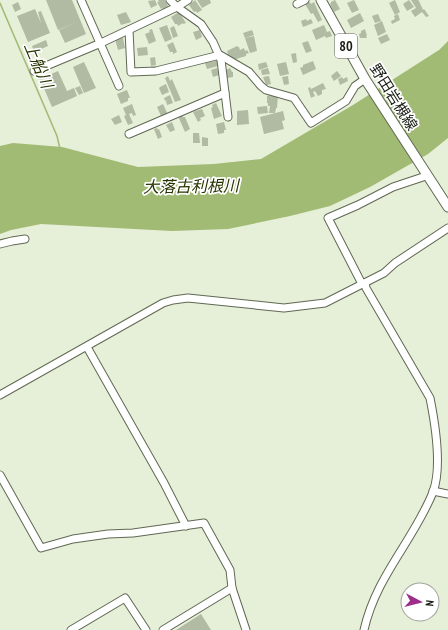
<svg xmlns="http://www.w3.org/2000/svg" width="448" height="630" font-family="'PT Sans Narrow','Noto Sans JP',sans-serif">
	<style>
		.water { fill: #a1ba74 }
		.lines { fill: none; stroke-linecap: round; stroke-linejoin: round }
		.stream { stroke: #a1ba74; stroke-width: 1.5 }
		.building { fill: #b1baa3 }
		.minor-casing { stroke: #606854; stroke-width: 9 }
		.major-casing { stroke: #606854; stroke-width: 11 }
		.minor { stroke: #fff; stroke-width: 7 }
		.major { stroke: #fff; stroke-width: 9 }
		.labels { text-anchor: middle; dominant-baseline: central; stroke-width: 3.5; stroke-linejoin: round; paint-order: stroke }
		.shield { fill: #fff; stroke: #5e605a; stroke-width: 1 }
		.shield-label { font-size: 14px; font-weight: bold; fill: #191c14 }
		.street-label { font-size: 15px; fill: #191c14; stroke: #fff }
		.water-label { font-size: 16px; font-style: italic; fill: #263500; stroke: #fff }
	</style>
	<rect width="100%" height="100%" fill="#e6efd7"/>
	<!-- water -->
	<polygon class="water" points="448,41 448,138 428,154 370,187 330,206 290,216 228,229 172,231 41,224 11,230 0,234 0,146 13,143 62,147 138,167 214,164 261,159 353,105 439,50"/>
	<g class="lines">
		<!-- stream -->
		<polyline class="stream" points="0,3 57,136 60,149"/>
	</g>
	<!-- building -->
	<g class="building">
		<polygon points="46,0 72,0 86,34 65,43 59,30 77,22 58,30"/>
		<polygon points="155,0 157,5 151,8 148,1"/>
		<polygon points="158,0 165,0 169,8 163,10 162,8 161,9 157,2 159,2"/>
		<polygon points="195,0 202,10 197,13 196,11 194,12 189,5"/>
		<polygon points="197,0 210,0 211,3 202,8"/>
		<polygon points="335,0 340,9 334,12 330,4 331,3 331,2"/>
		<polygon points="354,0 359,10 352,13 347,3"/>
		<polygon points="395,0 400,12 395,15 389,3"/>
		<polygon points="409,0 414,7 407,11 403,4"/>
		<polygon points="411,0 418,0 419,1 423,10 424,9 429,16 426,17 422,12 415,17 411,11 416,8"/>
		<polygon points="18,2 21,9 15,12 12,5"/>
		<polygon points="310,2 311,4 314,2 322,20 318,22 313,13 311,14 305,4"/>
		<polygon points="35,9 41,23 38,12 41,11 50,33 28,42 17,16"/>
		<polygon points="126,12 131,22 121,25 117,15"/>
		<polygon points="179,12 186,23 183,24 183,23 178,26 177,24 175,24 171,17"/>
		<polygon points="360,13 364,21 351,28 347,20"/>
		<polygon points="378,14 381,21 375,23 372,16"/>
		<polygon points="398,14 400,20 392,24 391,21 395,19 394,16"/>
		<polygon points="306,19 307,21 311,19 313,23 303,27 301,21"/>
		<polygon points="382,21 386,32 378,36 374,25"/>
		<polygon points="167,25 172,39 165,42 159,28"/>
		<polygon points="324,25 327,32 330,31 332,36 326,38 325,36 316,40 312,30"/>
		<polygon points="174,26 178,36 173,38 170,28"/>
		<polygon points="152,29 156,41 149,44 145,34 150,32 149,30"/>
		<polygon points="365,29 367,36 366,36 367,38 360,38 359,34 361,33 361,31"/>
		<polygon points="200,30 202,37 196,40 193,32"/>
		<polygon points="252,30 254,35 245,38 243,33"/>
		<polygon points="387,34 390,40 381,44 378,38"/>
		<polygon points="254,36 257,51 250,53 245,38"/>
		<polygon points="119,38 123,38 125,48 118,50 115,39"/>
		<polygon points="46,40 48,46 39,50 40,52 35,55 32,46"/>
		<polygon points="308,41 312,51 306,53 302,43"/>
		<polygon points="173,42 177,52 173,54 173,52 170,52 167,45"/>
		<polygon points="237,46 238,47 239,47 240,50 244,48 245,51 247,50 249,53 246,54 246,56 233,60 229,58 227,51"/>
		<polygon points="147,47 148,55 138,56 137,48"/>
		<polygon points="296,53 297,62 293,63 291,54"/>
		<polygon points="155,57 156,65 151,66 150,58"/>
		<polygon points="215,61 217,61 218,66 207,69 205,63"/>
		<polygon points="313,61 316,69 303,75 300,68 303,67 303,65"/>
		<polygon points="84,62 96,88 84,93 73,67"/>
		<polygon points="266,62 268,67 259,70 258,64"/>
		<polygon points="286,62 289,74 280,76 277,64"/>
		<polygon points="217,68 218,71 221,70 222,74 213,77 211,70"/>
		<polygon points="230,68 232,72 233,72 233,77 227,78 226,70"/>
		<polygon points="268,68 270,74 262,75 261,70"/>
		<polygon points="58,71 67,91 74,88 77,96 52,107 40,79"/>
		<polygon points="337,71 341,76 334,81 331,76"/>
		<polygon points="168,76 170,81 172,79 181,100 175,102 165,78"/>
		<polygon points="269,76 271,84 266,85 263,77"/>
		<polygon points="288,76 289,84 284,85 282,77"/>
		<polygon points="342,77 343,79 347,77 348,81 340,85 338,79"/>
		<polygon points="323,83 326,89 322,90 322,94 318,96 315,91 313,92 315,96 311,98 308,88 310,87 311,89"/>
		<polygon points="166,84 169,92 162,95 159,88 160,87"/>
		<polygon points="80,86 83,93 79,95 75,88"/>
		<polygon points="127,90 130,98 128,98 128,101 121,104 117,94"/>
		<polygon points="170,95 173,103 167,105 166,101 168,100 165,101 164,98"/>
		<polygon points="270,95 278,95 277,108 276,108 275,113 269,113 270,106 268,106 268,103 267,103 267,96"/>
		<polygon points="216,103 222,116 214,119 211,108 213,107 212,105"/>
		<polygon points="132,104 136,115 133,116 132,113 129,114 133,123 128,125 124,116 126,115 123,108"/>
		<polygon points="163,104 168,115 165,116 164,114 161,116 157,107"/>
		<polygon points="267,106 268,113 258,114 257,107"/>
		<polygon points="202,109 205,116 200,118 201,120 198,122 193,112"/>
		<polygon points="248,110 249,124 237,125 237,111"/>
		<polygon points="283,111 285,120 282,121 284,129 264,134 260,117"/>
		<polygon points="119,115 122,122 115,125 111,119"/>
		<polygon points="182,115 183,117 185,117 190,129 185,132 178,116"/>
		<polygon points="172,122 175,130 170,132 166,125"/>
		<polygon points="224,122 226,130 224,130 224,133 218,134 216,124"/>
		<polygon points="157,128 158,130 159,129 162,137 158,139 154,129"/>
		<polygon points="193,133 199,133 200,143 193,143"/>
		<polygon points="202,137 208,138 208,146 202,146"/>
		<polygon points="201,614 211,630 176,630"/>
	</g>
	<g class="lines">
		<defs>
			<g id="minor">
				<polyline points="81,0 119,86"/>
				<polyline points="170,0 177,7 201,24 213,42 221,60 228,117"/>
				<polyline points="297,4 305,0"/>
				<polyline points="129,30 131,72 156,71 220,55 249,72 261,86 266,90 294,98 311,123 346,101 355,86 365,79"/>
				<polyline points="34,71 101,43 177,7 188,0"/>
				<polyline points="129,134 225,93"/>
				<polyline points="0,244 12,241 25,239"/>
				<polyline points="362,284 328,218 358,205 393,187 423,177 427,174"/>
				<polyline points="87,347 164,483 186,526"/>
				<polyline points="0,395 163,303 173,300 188,298 284,308 325,303 384,273 395,263 448,228"/>
				<polyline points="0,475 41,548 73,539 108,534 133,533 204,523 230,570 232,588 246,630"/>
				<polyline points="433,491 448,494"/>
				<polyline points="71,630 125,598 146,630"/>
				<polyline points="163,630 232,588"/>
				<path d="M 364,630 C 376,576 414,540 433,492 C 442,468 435,423 430,398 L 366,288 L 365,283"/>
			</g>
			<polyline id="major" points="321,0 365,79 448,207"/>
		</defs>
		<!-- minor casing -->
		<use href="#minor" class="minor-casing"/>
		<!-- major casing -->
		<use href="#major" class="major-casing"/>
		<!-- minor -->
		<use href="#minor" class="minor"/>
		<!-- major -->
		<use href="#major" class="major"/>
	</g>
	<g class="labels">
		<!-- shield labels -->
		<rect class="shield" x="335" y="34" width="22" height="24" rx="3"/>
		<g class="shield-label">
			<text x="346" y="46">80</text>
		</g>
		<!-- street labels -->
		<g class="street-label">
			<text transform="translate(394 97) rotate(58)">野田岩槻線</text>
		</g>
		<!-- water labels -->
		<g class="water-label">
			<text transform="translate(39 65) rotate(67)">上船川</text>
			<text transform="translate(191 186) rotate(-1)">大落古利根川</text>
		</g>
	</g>
	<!-- north arrow -->
	<g transform="translate(420 602) rotate(97)"><circle r="19" fill="#ffffff" stroke="#a3a4a1"/>
	<path d="M0-3L7 15L0 10L-7 15Z" fill="#9d2d8b"/>
	<text y="-6" font-size="11" font-weight="bold" text-anchor="middle" fill="#191c14">N</text>
	</g>
</svg>
